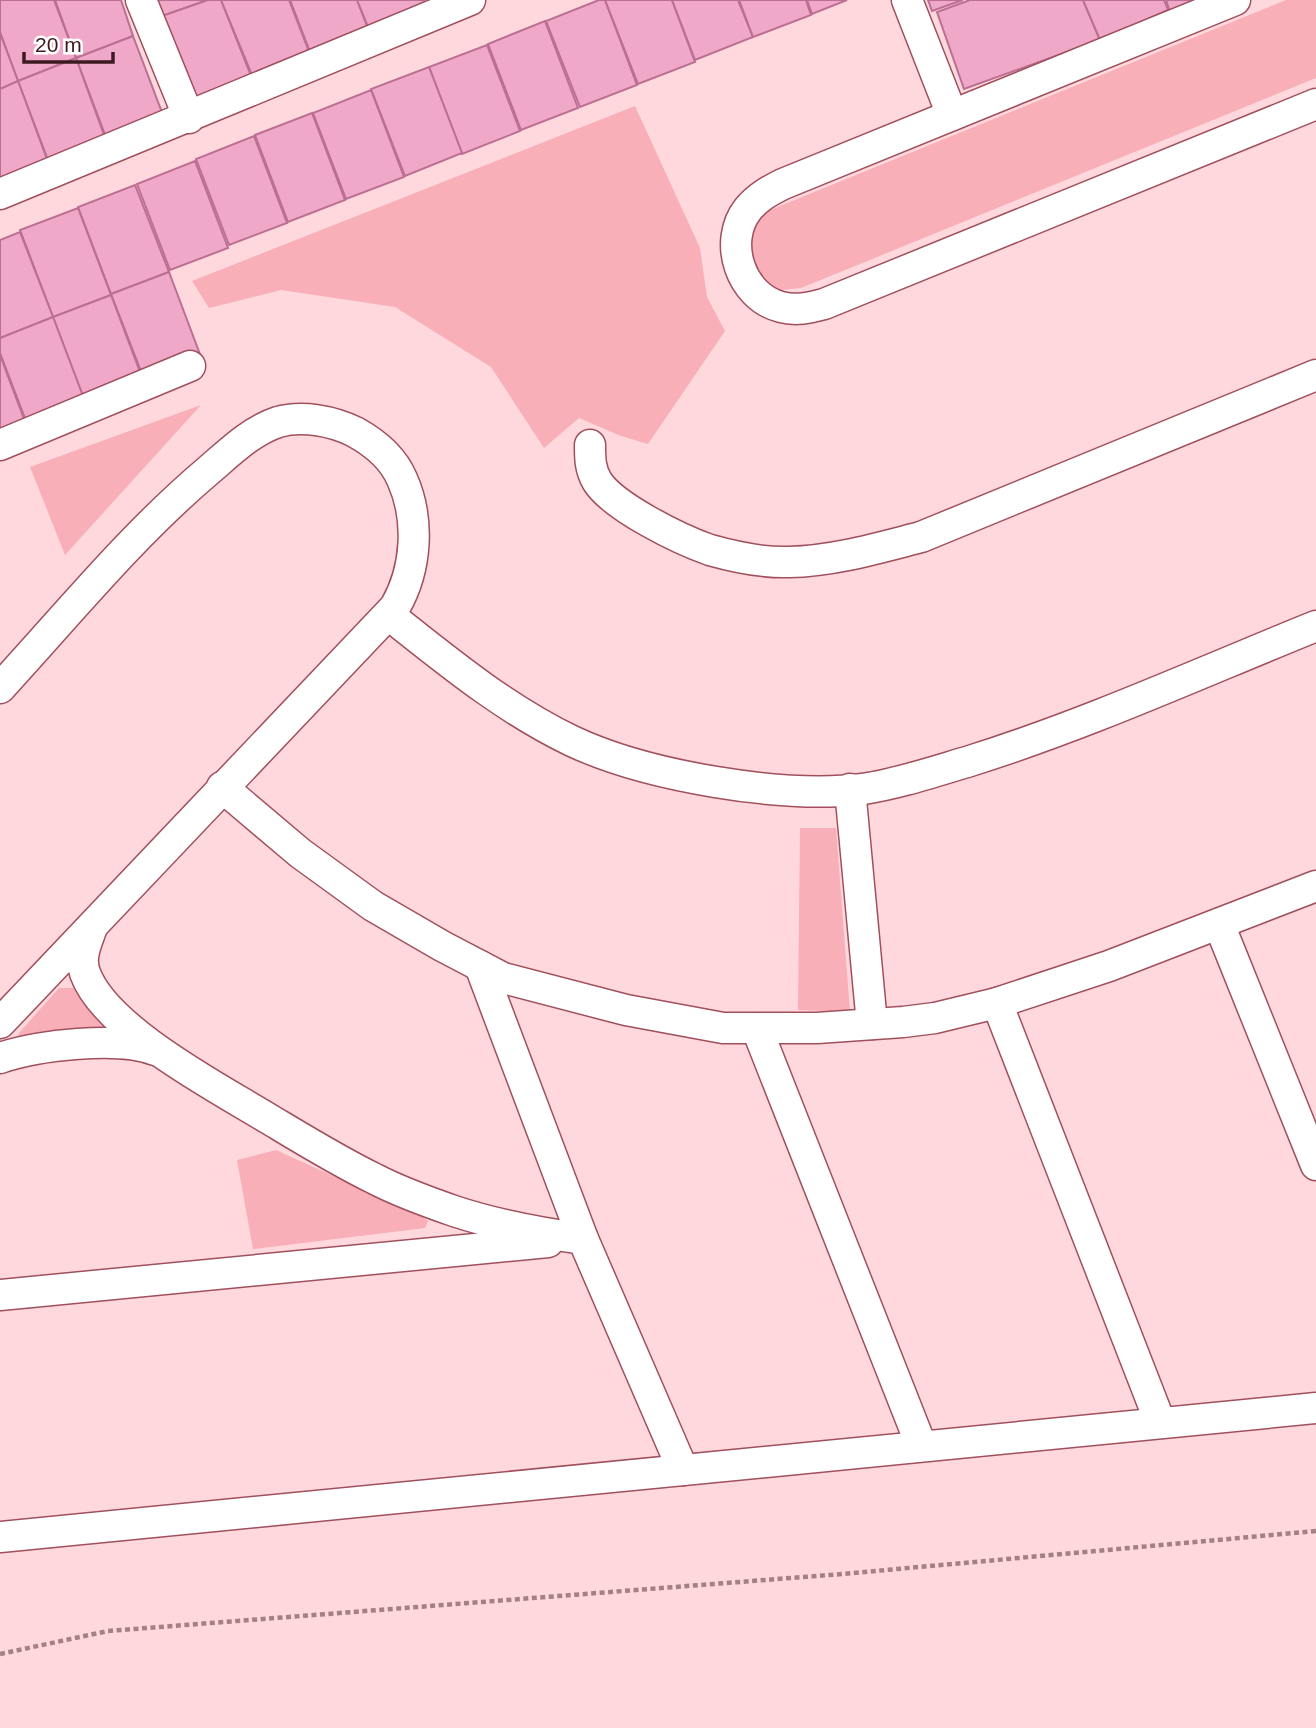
<svg xmlns="http://www.w3.org/2000/svg" width="1316" height="1728" font-family="Helvetica,sans-serif">
	<style>
		.green { fill: #f8afb8 }
		.building { fill: #f0a8c8; stroke: #bb6f93; stroke-width: 2 }
		.lines { fill: none; stroke-linecap: round; stroke-linejoin: round }
		.minor-casing { stroke: #a0505d; stroke-width: 33 }
		.path { stroke: #a48084; stroke-width: 4.5; stroke-dasharray: 5 3.5; stroke-linecap: butt }
		.minor { stroke: #fff; stroke-width: 30 }
	</style>
	<rect width="100%" height="100%" fill="#fed8dc"/>
	<!-- green -->
	<g class="green">
		<polygon points="1286,0 1316,0 1316,78 801,288 779,290 761,278 747,258 745,235 760,214"/>
		<polygon points="635,106 700,248 707,297 725,331 648,444 621,436 579,418 544,448 491,367 395,307 281,290 209,308 192,281"/>
		<polygon points="201,405 65,555 30,467"/>
		<polygon points="800,828 836,828 850,1012 798,1010"/>
		<polygon points="59,988 78,988 116,1031 20,1040 18,1034"/>
		<polygon points="276,1150 419,1215 428,1221 425,1228 253,1249 237,1160"/>
	</g>
	<!-- building -->
	<g class="building">
		<polygon points="0,0 54,0 76,58 18,81 0,32"/>
		<polygon points="55,0 121,0 133,36 76,58"/>
		<polygon points="156,0 208,0 162,16"/>
		<polygon points="208,0 221,0 253,81 195,103 162,16"/>
		<polygon points="221,0 289,0 311,57 254,80"/>
		<polygon points="290,0 357,0 370,34 312,57"/>
		<polygon points="357,0 424,0 428,11 371,34"/>
		<polygon points="599,0 605,0 637,85 580,107 546,21"/>
		<polygon points="605,0 672,0 695,62 638,84"/>
		<polygon points="672,0 738,0 753,37 695,60"/>
		<polygon points="739,0 806,0 811,15 753,37"/>
		<polygon points="807,0 847,0 812,14"/>
		<polygon points="928,0 963,0 932,11"/>
		<polygon points="970,0 1083,0 1100,40 964,89 937,12"/>
		<polygon points="1083,0 1164,0 1168,10 1100,40"/>
		<polygon points="1166,0 1197,0 1170,12"/>
		<polygon points="545,21 578,108 521,130 488,44"/>
		<polygon points="0,33 18,81 0,89"/>
		<polygon points="133,36 166,123 109,145 76,58"/>
		<polygon points="487,45 520,131 462,154 429,67"/>
		<polygon points="76,58 108,146 51,168 18,81"/>
		<polygon points="429,67 462,153 405,176 371,89"/>
		<polygon points="18,81 51,170 0,190 0,89"/>
		<polygon points="371,90 404,177 346,199 313,113"/>
		<polygon points="312,113 345,200 288,222 255,135"/>
		<polygon points="254,136 287,223 229,245 196,159"/>
		<polygon points="195,161 228,248 170,270 137,184"/>
		<polygon points="135,185 169,272 111,294 78,207"/>
		<polygon points="78,208 111,295 53,317 20,230"/>
		<polygon points="20,232 53,317 0,338 0,240"/>
		<polygon points="169,272 201,357 144,379 111,294"/>
		<polygon points="111,295 143,380 85,402 53,317"/>
		<polygon points="53,317 86,404 28,426 0,353 0,338"/>
		<polygon points="0,355 27,427 0,438"/>
	</g>
	<g class="lines">
		<defs>
			<g id="minor">
				<polyline points="141,0 189,118"/>
				<polyline points="907,0 952,115"/>
				<path d="M 1235,0 L 783,184 C 769,191 758,197 748,209 C 722,242 741,297 781,307 C 796,311 809,308 824,304 L 1316,104"/>
				<polyline points="0,194 470,0"/>
				<polyline points="0,445 190,366"/>
				<path d="M 590,445 C 590,458 590,469 597,481 C 613,507 681,540 710,550 C 735,557 764,563 789,562 C 834,561 878,548 921,537 L 1316,375"/>
				<path d="M 389,615 C 447,661 505,709 572,741 C 646,776 782,799 863,789 C 898,784 936,771 970,761 C 1088,724 1202,672 1316,626"/>
				<path d="M 0,688 C 68,614 132,535 209,470 C 230,452 251,431 278,422 C 302,415 333,421 355,432 C 375,443 393,458 402,479 C 420,519 417,569 395,607 L 0,1023"/>
				<polyline points="222,787 300,853 373,906 442,946 503,978 626,1010 723,1028 817,1028 903,1022 935,1018 997,1003 1109,966 1316,886"/>
				<polyline points="850,789 872,1024"/>
				<polyline points="1219,924 1316,1165"/>
				<path d="M 92,927 C 87,942 79,957 85,973 C 105,1029 218,1088 269,1119 C 304,1140 338,1161 375,1179 C 400,1192 428,1202 454,1211 C 496,1225 540,1233 583,1239"/>
				<polyline points="480,966 583,1239 683,1470"/>
				<polyline points="997,1003 1160,1422"/>
				<polyline points="757,1029 921,1445"/>
				<path d="M 0,1058 C 38,1045 118,1036 155,1050"/>
				<polyline points="0,1295 548,1242"/>
				<polyline points="0,1537 1316,1408"/>
			</g>
		</defs>
		<!-- minor casing -->
		<use href="#minor" class="minor-casing"/>
		<!-- path -->
		<polyline class="path" points="0,1654 108,1631 842,1574 1316,1531"/>
		<!-- minor -->
		<use href="#minor" class="minor"/>
	</g>
	<!-- scale -->
	<path d="M24 52v10h89v-10" fill="none" stroke="#3c1b20" stroke-width="3.5"/>
	<text x="35" y="52" font-size="21" fill="#3c1b20" stroke="#ffffff" stroke-width="5" paint-order="stroke">20 m</text>
</svg>
